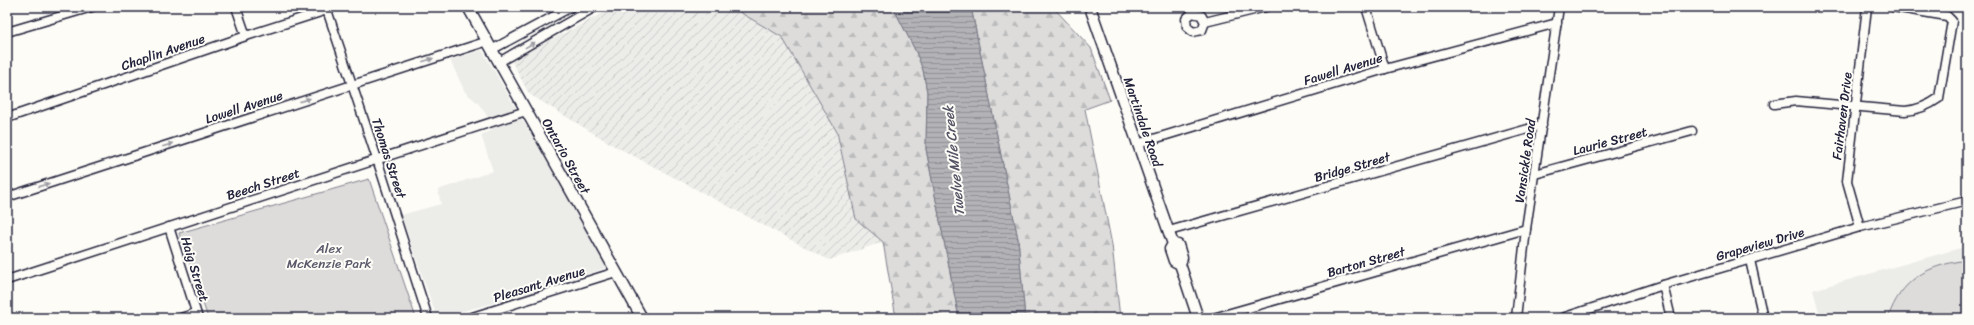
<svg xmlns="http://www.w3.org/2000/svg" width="1974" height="325" font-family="Sriracha,sans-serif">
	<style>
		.built { fill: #ecece9 }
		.industrial { fill: url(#industrial-furrows) }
		.forest { fill: url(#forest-firs); stroke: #807f8b }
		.green { fill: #dddcdb; stroke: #807f8b }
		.water { fill: url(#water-rules); stroke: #787885 }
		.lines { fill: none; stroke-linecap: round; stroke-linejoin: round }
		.minor-casing { stroke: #22223b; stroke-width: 11 }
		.major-casing { stroke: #22223b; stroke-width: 13 }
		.minor { stroke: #fdfcf7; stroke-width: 8 }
		.major { stroke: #fdfcf7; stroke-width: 10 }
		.oneway { fill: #9a9aa2 }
		.labels { text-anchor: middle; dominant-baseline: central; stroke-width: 4; stroke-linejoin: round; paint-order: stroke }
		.street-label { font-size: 13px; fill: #22223b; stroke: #fdfcf7 }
		.park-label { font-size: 13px; fill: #5a5a6b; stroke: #fdfcf7 }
		.water-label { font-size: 14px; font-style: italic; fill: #545466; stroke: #fdfcf7 }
	</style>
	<defs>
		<pattern id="industrial-furrows" width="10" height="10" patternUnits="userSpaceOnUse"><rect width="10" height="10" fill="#ecece9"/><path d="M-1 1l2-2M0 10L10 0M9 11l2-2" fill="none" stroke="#cacac9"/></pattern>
		<pattern id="forest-firs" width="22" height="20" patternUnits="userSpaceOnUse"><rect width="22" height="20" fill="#dddcdb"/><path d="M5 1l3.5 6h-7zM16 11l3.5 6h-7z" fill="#bdbcbd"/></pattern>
		<pattern id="water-rules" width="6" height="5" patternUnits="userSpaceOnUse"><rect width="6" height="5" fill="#b2b2b7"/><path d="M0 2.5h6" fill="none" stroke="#909096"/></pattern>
	</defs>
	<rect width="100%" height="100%" fill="#fdfcf7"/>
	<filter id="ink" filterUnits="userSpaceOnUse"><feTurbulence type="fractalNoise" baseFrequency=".025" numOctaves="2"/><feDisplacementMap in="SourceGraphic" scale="8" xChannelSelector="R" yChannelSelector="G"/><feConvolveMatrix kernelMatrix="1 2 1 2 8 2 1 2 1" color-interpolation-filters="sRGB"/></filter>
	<g filter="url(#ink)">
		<!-- built -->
		<g class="built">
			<polygon points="482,50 608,267 539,291 437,318 401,215 441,204 438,190 493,171 481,135 492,130 488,117 478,103 465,92 450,60"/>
			<polygon points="1964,247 1967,247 1967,318 1818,318 1819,312 1813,290"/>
		</g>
		<!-- industrial -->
		<polygon class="industrial" points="615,7 734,7 736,10 782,37 837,132 856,219 883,242 829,260 611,144 529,94 511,60"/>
		<!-- forest -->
		<g class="forest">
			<polygon points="735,7 893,7 916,52 923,70 927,92 926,149 959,318 896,318 883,242 856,219 837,132 782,37 736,10"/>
			<polygon points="971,7 1053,7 1091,48 1110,100 1085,109 1112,245 1120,318 1025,318 1018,239"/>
		</g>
		<!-- green -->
		<g class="green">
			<polygon points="369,179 416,318 208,318 179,233"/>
			<path d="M 1967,260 L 1967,318 L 1888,318 C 1901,279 1928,265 1967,260 Z"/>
		</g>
		<!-- water -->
		<polygon class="water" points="893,7 971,7 1018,239 1025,318 959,318 926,149 927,92 923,70 916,52"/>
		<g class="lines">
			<defs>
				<g id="minor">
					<polyline points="236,7 246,36"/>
					<polyline points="326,7 377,159 428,318"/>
					<polyline points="1366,7 1385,69"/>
					<polygon points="1192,13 1201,15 1205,22 1202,30 1193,32 1187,27 1186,19"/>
					<polyline points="1205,22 1266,7"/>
					<polyline points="7,32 92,7"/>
					<polyline points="493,49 571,7"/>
					<polyline points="499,62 595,7"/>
					<path d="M 1774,104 L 1796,101 L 1905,111 C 1918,110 1928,106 1939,98 L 1952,21 L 1947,16 L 1893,7"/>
					<polyline points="7,118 246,36 327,10"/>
					<polyline points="1137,144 1385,69 1557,23"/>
					<polyline points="1535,174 1692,131"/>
					<polyline points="7,197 488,41"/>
					<polyline points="169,227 198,318"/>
					<polyline points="1860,227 1847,181 1867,7"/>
					<polyline points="1169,231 1542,125"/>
					<polyline points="1750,260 1763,318"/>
					<polyline points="7,280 526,111"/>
					<polyline points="1663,285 1671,318"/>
					<polyline points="181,318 196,313"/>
					<polyline points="469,318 616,272"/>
					<polyline points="1213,318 1526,229"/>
					<polyline points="1516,318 1526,229 1559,7"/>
					<polyline points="1562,318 1663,285 1860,227 1967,201"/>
				</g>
				<g id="major">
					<polyline points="468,7 642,318"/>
					<polyline points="1090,7 1173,244 1170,249 1174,261 1180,264"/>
					<polyline points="1173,244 1178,245 1182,258 1180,264 1198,318"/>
				</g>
			</defs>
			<!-- minor casing -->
			<use href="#minor" class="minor-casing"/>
			<!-- major casing -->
			<use href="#major" class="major-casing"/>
			<!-- minor -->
			<use href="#minor" class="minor"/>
			<!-- major -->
			<use href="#major" class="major"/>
		</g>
		<!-- one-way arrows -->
		<defs><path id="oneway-solid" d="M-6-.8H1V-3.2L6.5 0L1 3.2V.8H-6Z"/></defs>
		<g class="oneway">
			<use href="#oneway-solid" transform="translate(530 45) rotate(-29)"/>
			<use href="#oneway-solid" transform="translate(428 60) rotate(-18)"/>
			<use href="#oneway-solid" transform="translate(305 100) rotate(-18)"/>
			<use href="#oneway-solid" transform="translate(168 145) rotate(-18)"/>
			<use href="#oneway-solid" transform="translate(44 185) rotate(-18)"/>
		</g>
	</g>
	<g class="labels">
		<!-- street labels -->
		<g class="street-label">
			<text transform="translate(163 52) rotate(-19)">Chaplin Avenue</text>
			<text transform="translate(1343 69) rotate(-17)">Fawell Avenue</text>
			<text transform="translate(244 107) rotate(-18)">Lowell Avenue</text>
			<text transform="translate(1842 116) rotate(-83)">Fairhaven Drive</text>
			<text transform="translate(1143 122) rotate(71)">Martindale Road</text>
			<text transform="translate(1610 141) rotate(-15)">Laurie Street</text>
			<text transform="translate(566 156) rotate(61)">Ontario Street</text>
			<text transform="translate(389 158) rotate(72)">Thomas Street</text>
			<text transform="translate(1525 161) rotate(-82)">Vansickle Road</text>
			<text transform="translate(1352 167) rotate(-16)">Bridge Street</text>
			<text transform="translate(263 184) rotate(-18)">Beech Street</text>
			<text transform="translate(1760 244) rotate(-16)">Grapeview Drive</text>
			<text transform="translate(1366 262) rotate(-16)">Barton Street</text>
			<text transform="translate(195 269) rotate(73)">Haig Street</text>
			<text transform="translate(539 284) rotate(-17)">Pleasant Avenue</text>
		</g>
		<!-- park labels -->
		<g class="park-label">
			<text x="329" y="248">Alex<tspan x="329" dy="15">McKenzie Park</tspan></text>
		</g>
		<!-- water labels -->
		<g class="water-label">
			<text transform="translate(954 161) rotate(-96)">Twelve Mile Creek</text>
		</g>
	</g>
	<!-- margin -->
	<rect width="1974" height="325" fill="none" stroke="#fdfcf7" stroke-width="24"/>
	<rect x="12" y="12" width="1950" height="301" fill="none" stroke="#22223b" stroke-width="1.5" filter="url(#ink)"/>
</svg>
